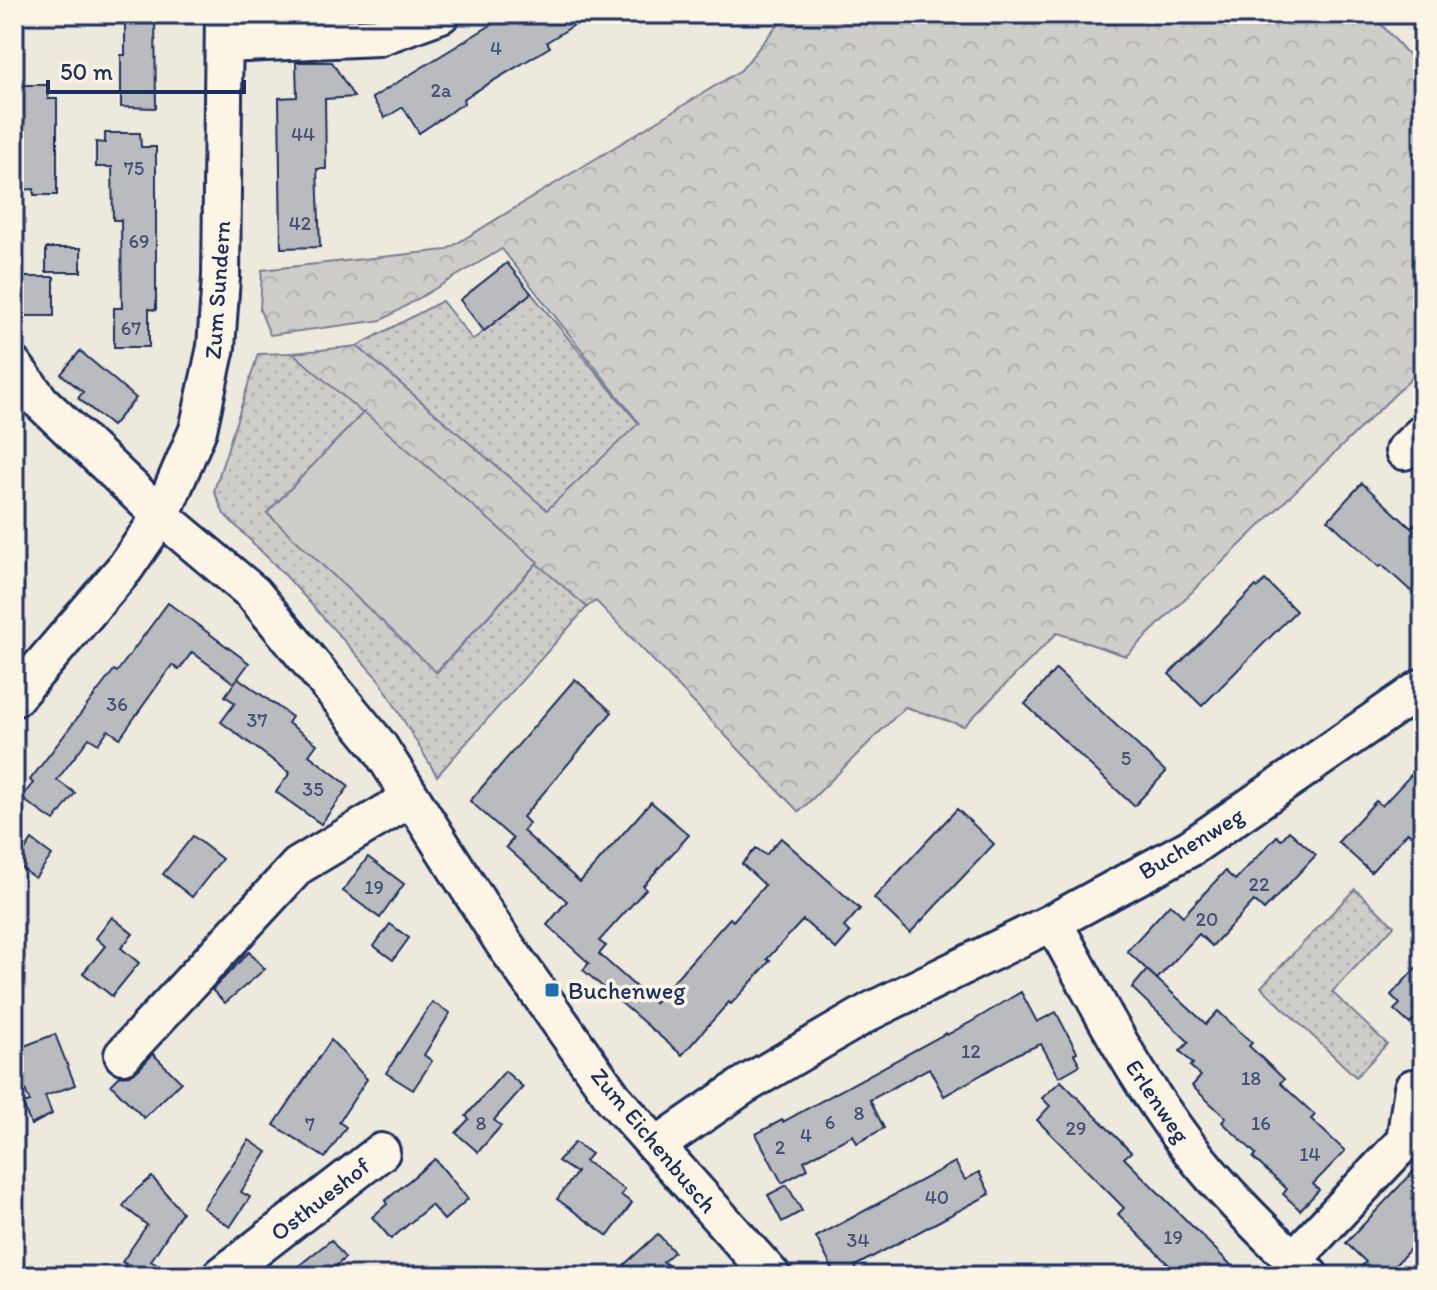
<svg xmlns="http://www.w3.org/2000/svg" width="1437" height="1290" font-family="Itim,sans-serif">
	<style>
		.grass { fill: url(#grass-dots); stroke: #757e94; stroke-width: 2 }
		.forest { fill: url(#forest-crowns); stroke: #757e94; stroke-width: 2 }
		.garden { fill: #cfcdca; stroke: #757e94; stroke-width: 2 }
		.building { fill: #babbbe; stroke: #1b2f5e; stroke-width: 2 }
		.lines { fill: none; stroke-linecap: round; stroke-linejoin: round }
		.minor-casing { stroke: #1b2f5e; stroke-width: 42 }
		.minor { stroke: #fcf5e5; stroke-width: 36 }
		.poi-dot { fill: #1f6fb2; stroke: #fcf5e5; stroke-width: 3 }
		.labels { text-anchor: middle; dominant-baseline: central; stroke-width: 7; stroke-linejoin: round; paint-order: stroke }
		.number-label { font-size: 20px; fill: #435276 }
		.street-label { font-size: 24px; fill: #1b2f5e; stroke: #fcf5e5 }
		.poi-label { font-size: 24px; fill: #1b2f5e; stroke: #fcf5e5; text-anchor: start }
	</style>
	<defs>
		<pattern id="grass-dots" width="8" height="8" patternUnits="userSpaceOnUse" patternTransform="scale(2)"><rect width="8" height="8" fill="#cfcdca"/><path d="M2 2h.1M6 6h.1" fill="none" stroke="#b1b0b0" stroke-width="1.8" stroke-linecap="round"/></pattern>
		<pattern id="forest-crowns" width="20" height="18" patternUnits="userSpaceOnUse" patternTransform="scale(2)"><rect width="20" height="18" fill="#cfcdca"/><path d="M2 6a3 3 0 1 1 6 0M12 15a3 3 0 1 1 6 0" fill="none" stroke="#b1b0b0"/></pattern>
	</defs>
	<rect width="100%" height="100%" fill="#eee9dd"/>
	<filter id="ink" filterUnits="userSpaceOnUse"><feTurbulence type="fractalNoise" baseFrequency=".0125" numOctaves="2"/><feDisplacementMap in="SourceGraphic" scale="16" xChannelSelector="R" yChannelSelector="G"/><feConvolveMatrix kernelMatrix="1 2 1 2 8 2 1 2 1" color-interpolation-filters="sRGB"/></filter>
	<g filter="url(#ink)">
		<!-- grass -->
		<g class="grass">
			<polygon points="531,293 639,424 547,511 357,346 442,301 473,340"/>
			<polygon points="293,353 364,412 267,513 437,672 538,562 587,607 437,776 380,681 286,576 224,514 214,491 258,354"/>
			<polygon points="1355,889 1394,926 1332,992 1387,1044 1356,1077 1261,987"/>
		</g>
		<!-- forest -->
		<polygon class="forest" points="786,14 1372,14 1423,71 1423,367 1126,656 1057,633 964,726 905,707 799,812 596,601 587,607 293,353 357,346 547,510 639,423 502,249 382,320 270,335 260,310 262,270 446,250 741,70"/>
		<!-- garden -->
		<polygon class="garden" points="364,412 538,562 436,672 267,513"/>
		<!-- building -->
		<g class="building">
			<polygon points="125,14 155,14 156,108 121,107 121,55 125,55"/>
			<polygon points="509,14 592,14 547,42 550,47 463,99 464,103 419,133 403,107 385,118 372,98"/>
			<polygon points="296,62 332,62 354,97 325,99 326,169 317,169 320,247 281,248 279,98 297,97"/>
			<polygon points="17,85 48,85 48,99 57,99 57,195 34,195 34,189 19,190"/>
			<polygon points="105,133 140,133 141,147 156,147 156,310 149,309 149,347 114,347 114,308 122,308 121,220 113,220 112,167 96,167 96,142 105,143"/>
			<rect x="46" y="248" width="35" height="24"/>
			<polygon points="507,263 531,293 484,331 460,300"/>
			<rect x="22" y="277" width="32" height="39"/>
			<polygon points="80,351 136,398 112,426 78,398 83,392 61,374"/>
			<polygon points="1362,483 1411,528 1423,516 1423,602 1382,565 1379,567 1328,520"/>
			<polygon points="1265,580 1296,611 1202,706 1169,674 1256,586 1258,588"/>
			<polygon points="168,603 249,663 238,678 292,717 288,723 317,744 309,755 349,786 321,824 276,792 290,773 221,722 235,703 225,696 237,679 234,683 192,652 179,670 172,665 120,738 108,730 98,744 89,738 57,780 75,793 54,821 21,798 33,783 30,780 114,670 117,672"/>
			<polygon points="1056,669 1166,772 1134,806 1025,704"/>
			<polygon points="575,679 612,712 523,817 529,823 523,831 580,882 651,802 689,835 643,886 646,889 599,941 606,946 599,954 654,1003 730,918 733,921 765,885 742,864 756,848 766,855 781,838 860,909 844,927 850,933 836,949 803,920 767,959 770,961 746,988 731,1004 729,1002 682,1055 583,970 589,963 547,925 567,901 506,847 513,839 470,801"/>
			<polygon points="1423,762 1423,828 1414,838 1408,832 1371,872 1338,842 1376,801 1382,806"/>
			<polygon points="957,809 994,844 910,933 874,898"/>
			<polygon points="1289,831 1316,855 1264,910 1254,901 1212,946 1199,934 1157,979 1127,951 1170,904 1183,916 1225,871 1235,880 1277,836 1281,840"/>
			<polygon points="193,836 222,859 192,897 163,874"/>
			<polygon points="32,840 52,855 35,878 16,864"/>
			<polygon points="368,857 404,884 380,918 343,891"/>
			<polygon points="112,917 133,934 121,948 139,963 112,996 83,973 105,946 96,938"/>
			<polygon points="390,924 409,938 393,960 374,946"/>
			<polygon points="249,952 265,969 225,1003 212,990"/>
			<polygon points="1423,960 1423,1025 1415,1018 1410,1024 1394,1010 1400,1004 1391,995"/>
			<polygon points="1147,970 1206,1024 1218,1011 1252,1043 1249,1046 1284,1079 1280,1083 1315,1115 1311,1119 1345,1151 1313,1184 1319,1190 1300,1210 1283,1194 1287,1189 1253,1158 1256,1154 1222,1122 1226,1118 1192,1086 1201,1076 1190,1066 1193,1064 1180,1051 1189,1042 1132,988"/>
			<polygon points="1021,992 1037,1022 1056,1012 1077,1052 1074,1054 1080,1065 1059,1077 1041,1044 1019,1053 944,1096 929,1068 870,1100 884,1128 857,1143 853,1135 828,1148 804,1161 808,1169 782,1183 756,1134 782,1120 783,1122 946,1033 947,1035 971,1022"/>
			<polygon points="432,1002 450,1013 424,1055 432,1061 413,1090 386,1073"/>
			<polygon points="55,1034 75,1085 45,1096 52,1114 31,1125 23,1104 30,1102 14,1061 14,1050"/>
			<polygon points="331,1040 367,1079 339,1122 346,1127 325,1158 274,1125"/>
			<polygon points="153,1054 181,1082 144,1118 111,1085 120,1076 130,1075 138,1070"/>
			<polygon points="505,1071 523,1087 494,1120 501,1126 478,1152 456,1133 469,1119 466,1116"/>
			<polygon points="1061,1081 1131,1152 1124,1158 1242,1276 1180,1276 1118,1214 1124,1208 1037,1120 1050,1106 1042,1098"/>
			<polygon points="249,1140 267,1152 241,1192 250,1197 230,1227 203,1208"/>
			<polygon points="575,1142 591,1154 585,1161 625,1190 621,1195 632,1203 608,1236 557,1199 578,1171 576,1173 558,1161"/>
			<polygon points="435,1159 468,1199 444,1220 431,1205 391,1239 372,1217 387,1204 385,1201"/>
			<polygon points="1423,1161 1423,1235 1385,1276 1351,1276 1366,1262 1346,1243"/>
			<polygon points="955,1162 965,1180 979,1172 990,1194 855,1266 860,1276 836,1276 816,1237"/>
			<polygon points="152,1177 182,1212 151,1261 174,1276 118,1276 126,1264 122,1262 147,1225 123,1206 135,1191"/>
			<polygon points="787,1185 802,1211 782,1222 768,1195"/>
			<polygon points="658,1234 674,1252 663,1262 687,1276 640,1276 624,1265"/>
			<polygon points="331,1240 345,1258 337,1265 322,1276 286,1276"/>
		</g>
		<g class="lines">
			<defs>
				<g id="minor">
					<polyline points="224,44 378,37 441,14"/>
					<polyline points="14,366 41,402 161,516 253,593 378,745 503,942 614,1099 772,1276"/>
					<polyline points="1404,451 1423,433"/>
					<polyline points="14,698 125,568 161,516 198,430 216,347 221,278 224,14"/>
					<path d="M 1053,922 C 1090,989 1125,1059 1170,1122 C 1209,1179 1261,1229 1310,1276"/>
					<polyline points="123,1055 298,866 411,798"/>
					<polyline points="656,1146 743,1086 871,1011 1053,922 1190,848 1423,687"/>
					<polyline points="1293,1260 1405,1141 1413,1088"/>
					<polyline points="221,1276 381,1152"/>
				</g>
			</defs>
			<!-- minor casing -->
			<use href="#minor" class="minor-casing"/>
			<!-- minor -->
			<use href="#minor" class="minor"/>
		</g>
	</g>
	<!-- markers -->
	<rect class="poi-dot" x="544" y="982" width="16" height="16" rx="4"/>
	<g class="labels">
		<!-- number labels -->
		<g class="number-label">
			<text x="496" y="48">4</text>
			<text x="441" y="90">2a</text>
			<text x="303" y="134">44</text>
			<text x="134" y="168">75</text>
			<text x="300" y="223">42</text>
			<text x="139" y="241">69</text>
			<text x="131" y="328">67</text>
			<text x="117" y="704">36</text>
			<text x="257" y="720">37</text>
			<text x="1126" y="758">5</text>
			<text x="313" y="789">35</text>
			<text x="1259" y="884">22</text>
			<text x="374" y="887">19</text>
			<text x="1207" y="919">20</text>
			<text x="971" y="1051">12</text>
			<text x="1251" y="1078">18</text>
			<text x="859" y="1113">8</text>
			<text x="830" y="1122">6</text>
			<text x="481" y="1123">8</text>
			<text x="1261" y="1123">16</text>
			<text x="310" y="1124">7</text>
			<text x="1076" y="1128">29</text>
			<text x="806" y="1135">4</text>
			<text x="780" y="1147">2</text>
			<text x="1310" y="1154">14</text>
			<text x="937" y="1197">40</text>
			<text x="1173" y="1237">19</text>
			<text x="858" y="1240">34</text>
		</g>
		<!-- street labels -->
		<g class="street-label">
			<text transform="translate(217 290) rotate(-86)">Zum Sundern</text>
			<text transform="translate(1191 843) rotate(-31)">Buchenweg</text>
			<text transform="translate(1158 1101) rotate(56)">Erlenweg</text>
			<text transform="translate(654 1140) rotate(50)">Zum Eichenbusch</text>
			<text transform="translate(320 1199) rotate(-38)">Osthueshof</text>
		</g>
		<!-- poi labels -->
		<g class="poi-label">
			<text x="568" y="990">Buchenweg</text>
		</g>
	</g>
	<!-- margin -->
	<rect width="1437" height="1290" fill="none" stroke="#fcf5e5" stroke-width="48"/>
	<rect x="24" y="24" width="1389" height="1242" fill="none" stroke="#1b2f5e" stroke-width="3" filter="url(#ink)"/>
	<!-- scale -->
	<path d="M48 80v12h196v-12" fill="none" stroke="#1b2f5e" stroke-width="4"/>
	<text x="60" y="80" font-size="24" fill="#1b2f5e" stroke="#fcf5e5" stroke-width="6" paint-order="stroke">50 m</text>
</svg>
